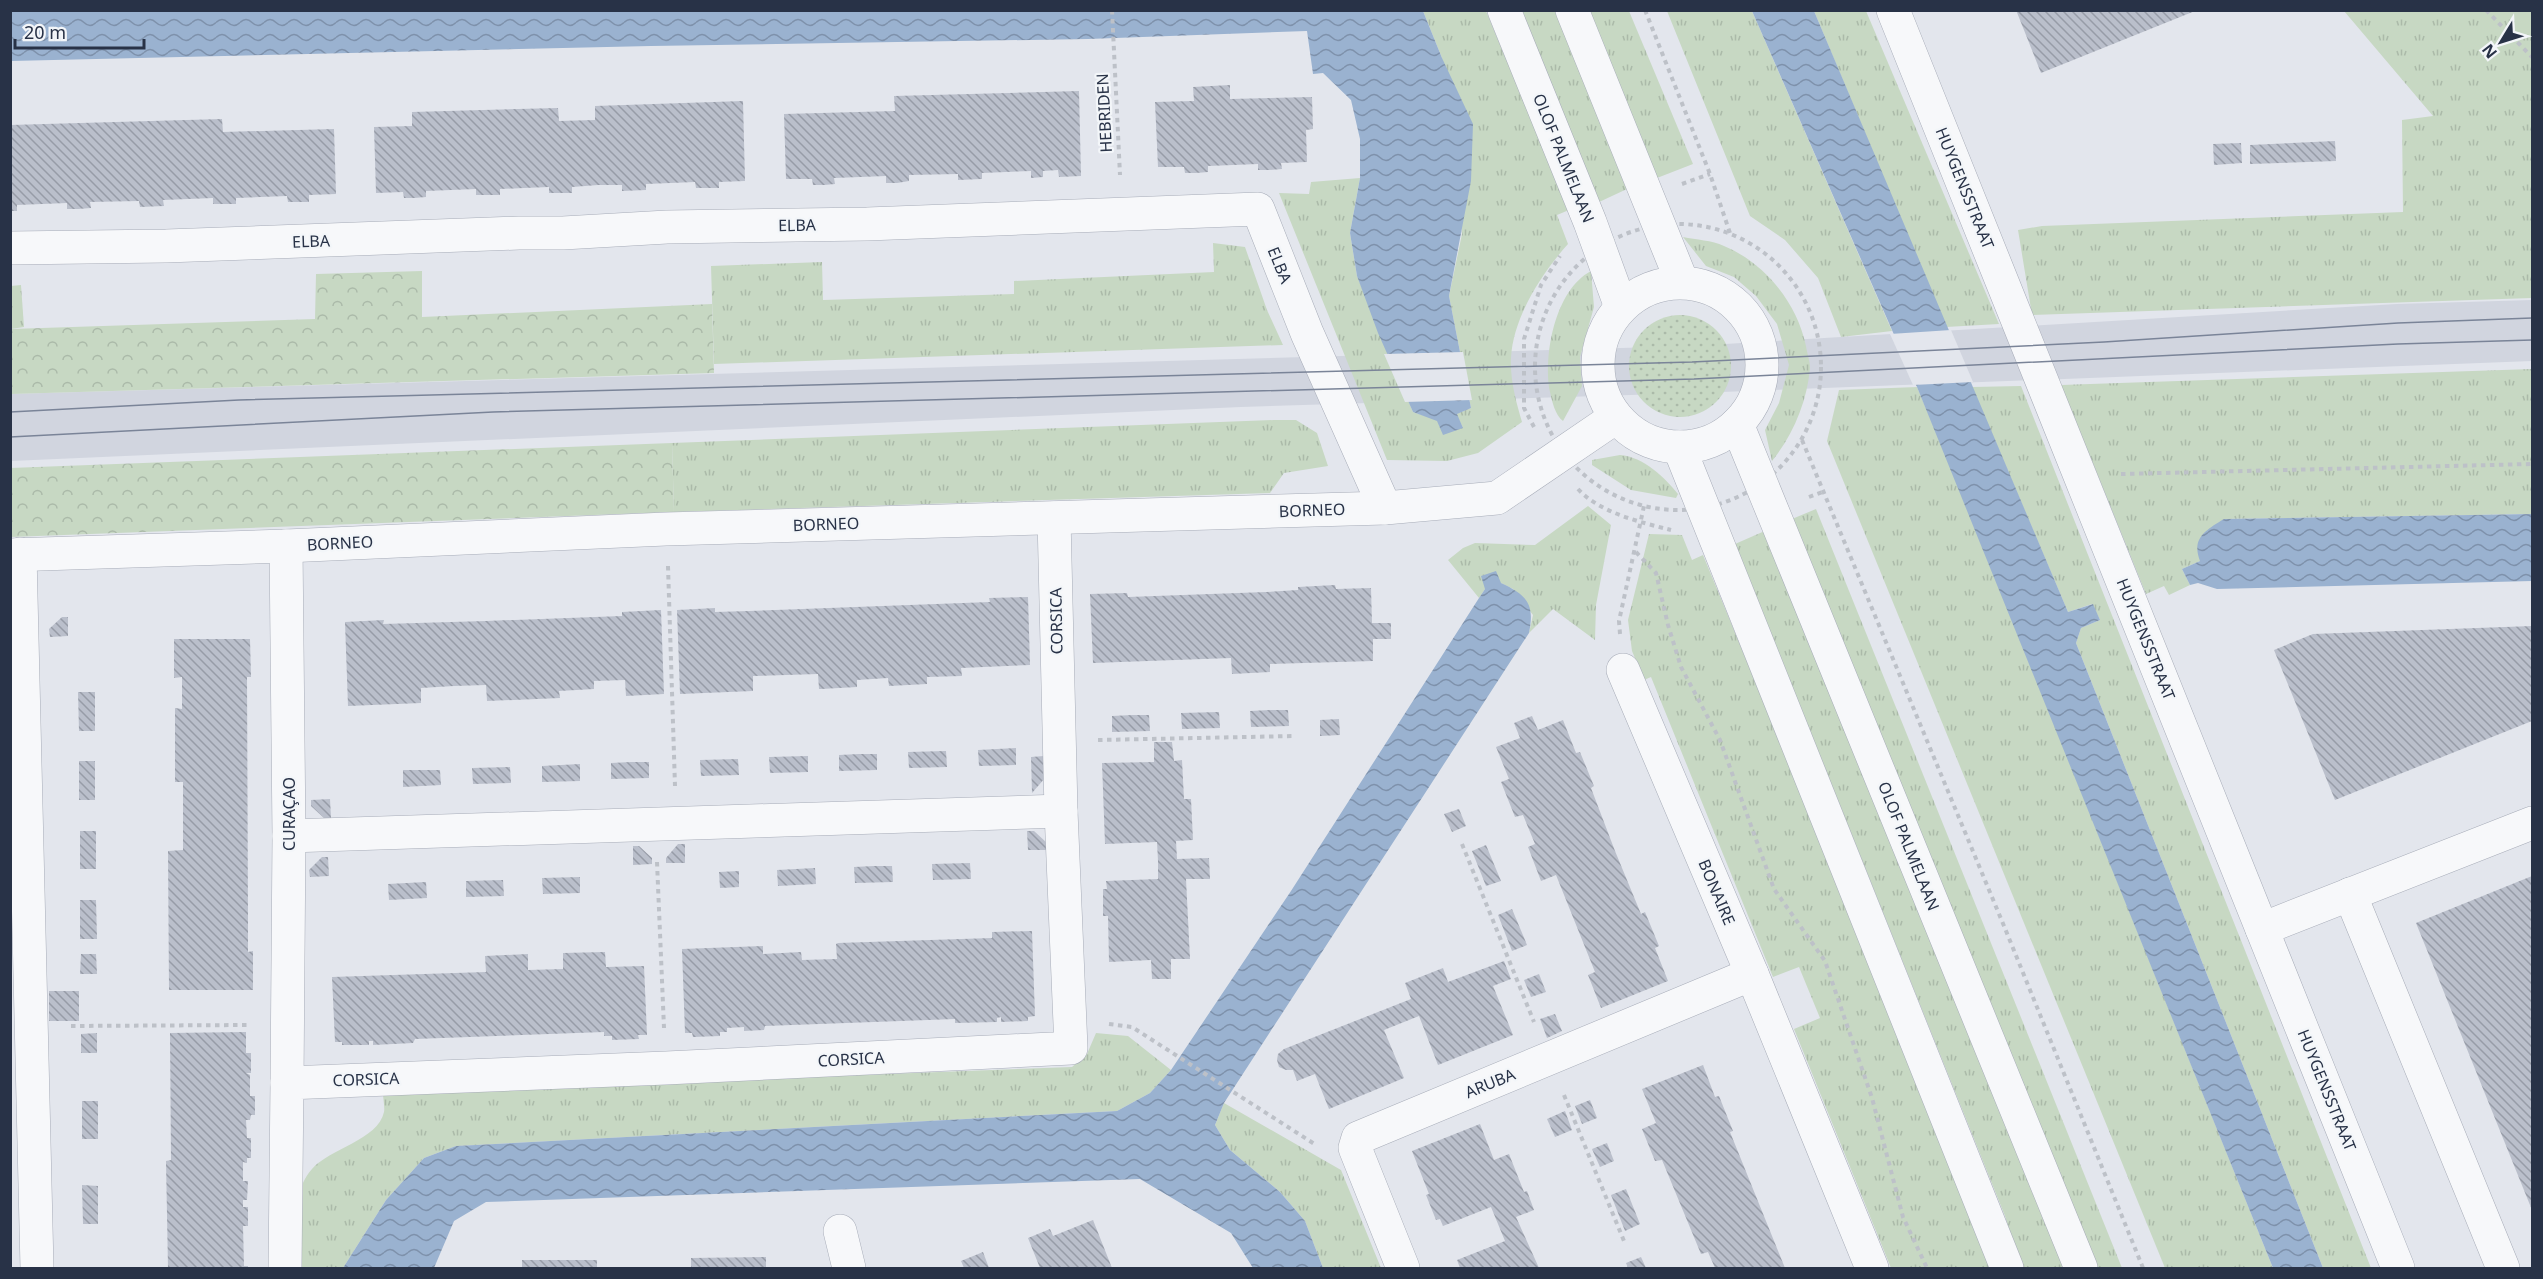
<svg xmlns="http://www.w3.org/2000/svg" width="2543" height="1279" font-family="'Noto Sans',sans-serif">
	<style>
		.built { fill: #d1d5df }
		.grass { fill: url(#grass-tufts) }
		.forest { fill: url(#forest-crowns) }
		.park { fill: url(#park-dots) }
		.water { fill: url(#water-waves) }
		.pier { fill: #e3e6ed }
		.building { fill: url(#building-back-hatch) }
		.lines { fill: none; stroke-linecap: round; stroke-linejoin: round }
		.minor-casing { stroke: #a7acb8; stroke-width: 34 }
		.path { stroke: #bdc1c8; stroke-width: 4; stroke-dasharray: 4.5 4.5; stroke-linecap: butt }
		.minor { stroke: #f7f8fa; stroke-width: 33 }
		.tram { stroke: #7a8498; stroke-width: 1.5 }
		.labels { text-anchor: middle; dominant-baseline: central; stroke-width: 4.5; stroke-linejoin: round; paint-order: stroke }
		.street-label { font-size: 16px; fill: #283247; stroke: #f3f6f9 }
	</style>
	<defs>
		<pattern id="grass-tufts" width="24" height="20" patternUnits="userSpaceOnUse" patternTransform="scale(1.5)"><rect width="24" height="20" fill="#c7d8c3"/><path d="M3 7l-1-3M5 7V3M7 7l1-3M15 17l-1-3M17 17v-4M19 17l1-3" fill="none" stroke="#abbaa9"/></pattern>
		<pattern id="forest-crowns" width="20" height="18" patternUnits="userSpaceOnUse" patternTransform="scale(1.5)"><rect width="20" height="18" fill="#c7d8c3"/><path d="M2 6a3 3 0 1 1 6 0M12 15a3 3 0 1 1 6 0" fill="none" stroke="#abbaa9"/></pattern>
		<pattern id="park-dots" width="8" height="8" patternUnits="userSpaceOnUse" patternTransform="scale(1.5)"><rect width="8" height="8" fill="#c7d8c3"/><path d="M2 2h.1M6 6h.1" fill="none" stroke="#abbaa9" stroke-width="1.8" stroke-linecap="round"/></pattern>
		<pattern id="water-waves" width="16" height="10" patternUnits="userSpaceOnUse" patternTransform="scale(1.5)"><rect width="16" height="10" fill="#9ab2d0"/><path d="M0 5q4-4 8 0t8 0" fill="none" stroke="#7e91ab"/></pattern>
		<pattern id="building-back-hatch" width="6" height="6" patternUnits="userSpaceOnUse" patternTransform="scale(1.5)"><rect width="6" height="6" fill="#babfcb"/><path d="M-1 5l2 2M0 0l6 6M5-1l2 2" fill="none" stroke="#979ca7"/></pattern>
	</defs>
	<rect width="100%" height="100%" fill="#e3e6ed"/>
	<!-- built -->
	<polygon class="built" points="2532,300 2532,361 1696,393 1241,407 11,461 10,394 1691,346 2397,304"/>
	<!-- grass -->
	<g class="grass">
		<path d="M 1423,11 L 1486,11 L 1569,210 L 1557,215 L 1568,244 C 1542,273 1513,317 1511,358 C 1510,380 1516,401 1522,422 L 1478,453 L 1447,461 L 1387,460 L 1279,193 L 1309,194 L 1311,182 L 1360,178 L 1350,233 L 1357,276 L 1413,412 L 1463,428 L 1456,414 L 1471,408 L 1449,296 L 1462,234 L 1442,58 Z"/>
		<polygon points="1521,11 1555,11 1627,189 1597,203"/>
		<polygon points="1583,11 1629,11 1693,164 1657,178"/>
		<polygon points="1667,11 1752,11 1892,331 1841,337 1818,278 1785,240 1750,216"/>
		<polygon points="1814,11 1866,11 1999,324 1946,327"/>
		<polygon points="2344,11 2532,11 2532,298 2032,315 2018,230 2042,226 2403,212 2402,120 2433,116"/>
		<path d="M 1683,237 C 1696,240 1712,240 1724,246 C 1765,263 1797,303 1806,346 C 1807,353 1810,361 1810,368 C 1807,402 1793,435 1772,461 L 1765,430 L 1779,403 L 1789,365 L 1777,324 L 1756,296 L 1734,277 L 1706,266 Z"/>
		<polygon points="1213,243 1245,247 1267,310 1283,345 714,364 711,266 822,262 823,300 1014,294 1014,281 1214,272"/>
		<path d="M 1591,271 L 1594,307 L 1580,357 L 1582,386 L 1563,421 C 1555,415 1552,401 1550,392 C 1543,355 1555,290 1591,271 Z"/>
		<polygon points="21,285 24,327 11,329 11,286"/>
		<polygon points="2532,369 2532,514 2224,519 2200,561 2182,569 2190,585 2169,595 2164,586 2146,594 2061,385"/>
		<polygon points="2021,386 2371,1268 2323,1268 2076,643 2081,628 2100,620 2092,604 2068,612 1972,387"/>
		<polygon points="1917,387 1944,451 2273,1268 2165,1268 1827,441 1839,390"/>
		<polygon points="1274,420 1296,420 1317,433 1328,466 1284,473 1270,493 674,512 672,443"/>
		<path d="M 1620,455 C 1644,457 1664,477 1678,494 L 1676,498 L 1631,490 L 1592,465 L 1592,460 Z"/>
		<polygon points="1588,506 1611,525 1596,605 1595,640 1553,609 1529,633 1533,615 1513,589 1501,583 1485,589 1479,598 1448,560 1463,548 1475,543 1535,545"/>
		<polygon points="1816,509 2122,1268 2092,1268 1792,519"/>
		<polygon points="1767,530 2065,1268 2021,1268 2005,1216 1735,544"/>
		<polygon points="1649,534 1682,535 1692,560 1703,555 1997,1268 1891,1268 1794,1029 1820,1018 1799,967 1773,977 1651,677 1644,680 1632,651 1628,620"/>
		<path d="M 1096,1033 L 1128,1036 L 1171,1070 L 1150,1093 L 1117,1111 L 456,1146 L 424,1158 L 386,1200 L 343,1268 L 296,1268 C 296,1237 289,1195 312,1169 C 329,1149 378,1140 384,1112 C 385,1107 383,1099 383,1093 L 1072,1067 L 1087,1054 Z"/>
		<polygon points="1224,1103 1341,1170 1381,1268 1323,1268 1305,1221 1280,1192 1230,1150 1215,1125"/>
	</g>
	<!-- forest -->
	<g class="forest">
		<polygon points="422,271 422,317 712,304 714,373 11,394 11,329 315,319 316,274"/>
		<polygon points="672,443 674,512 11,537 10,468"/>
	</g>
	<!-- park -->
	<circle class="park" cx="1680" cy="366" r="51"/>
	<!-- water -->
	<g class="water">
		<polygon points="10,11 1423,11 1442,58 1473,124 1471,181 1449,296 1471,408 1457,414 1463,428 1443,435 1437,421 1413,412 1378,333 1357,276 1350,233 1360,178 1360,139 1351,100 1323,73 1313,74 1307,31 1088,39 651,46 11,61"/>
		<polygon points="1752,11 1814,11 2068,612 2093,604 2100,620 2081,628 2076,643 2323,1268 2273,1268 1917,387"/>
		<path d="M 2532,514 L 2532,581 L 2217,589 L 2198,583 L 2190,585 L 2182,569 L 2200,561 C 2191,538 2206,530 2224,519 Z"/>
		<path d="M 1496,571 L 1501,583 C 1527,595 1535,604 1529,633 L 1224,1103 L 1215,1125 L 1230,1150 L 1280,1192 L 1305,1221 L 1323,1268 L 1253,1268 L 1231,1233 L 1140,1179 L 486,1202 L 454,1221 L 434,1268 L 343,1268 L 386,1200 L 424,1158 L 456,1146 L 1117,1111 L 1150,1093 L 1171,1070 L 1291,891 L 1479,598 L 1485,589 L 1481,576 Z"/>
	</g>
	<!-- pier -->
	<g class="pier">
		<polygon points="1951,330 1973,382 1913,385 1890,334"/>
		<polygon points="1463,352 1472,400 1405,402 1384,354"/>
	</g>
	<!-- building -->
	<g class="building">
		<polygon points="2016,10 2195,10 2195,11 2041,73"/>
		<polygon points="1230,85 1230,99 1312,97 1313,129 1306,130 1307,162 1281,163 1282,169 1269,170 1258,170 1258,164 1208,166 1208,172 1196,173 1185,173 1184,167 1158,167 1155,102 1194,101 1193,87"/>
		<polygon points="1079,91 1081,176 1059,177 1058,170 1043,171 1043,177 1031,178 1031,171 982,173 982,179 958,180 958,174 909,175 909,181 897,183 886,183 886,176 834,178 835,184 824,185 813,185 812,179 786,179 784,114 895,111 894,96"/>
		<polygon points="743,101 745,181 719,182 719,188 696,188 695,182 646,184 646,190 622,191 622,185 598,185 572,187 572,193 549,193 549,187 524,188 500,189 500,195 476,195 476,189 426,191 426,197 414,198 404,198 403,192 376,193 374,127 412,126 412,112 558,108 559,121 595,120 595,106"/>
		<polygon points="222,119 223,132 334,129 336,194 309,195 309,202 288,202 287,196 236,198 236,204 213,204 213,198 163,200 164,206 140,207 139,201 90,202 91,208 78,209 67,209 67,203 17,205 17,211 10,211 10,125"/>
		<polygon points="2335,141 2336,161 2250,164 2250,145"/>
		<polygon points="2241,143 2242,163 2214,165 2213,144"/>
		<polygon points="1335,585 1336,589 1371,588 1372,623 1391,623 1391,639 1373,639 1373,661 1270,664 1270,672 1232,674 1231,658 1093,663 1090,594 1127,593 1128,597 1266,592 1298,590 1298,587"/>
		<polygon points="1028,597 1030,665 961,668 962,676 927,677 927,684 889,686 888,678 857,680 857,687 821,689 819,689 818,674 753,676 753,691 680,694 677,610 715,608 715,612 749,611 990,602 989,598"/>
		<polygon points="661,610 664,694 626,696 625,680 594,681 594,689 559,691 560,698 487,701 486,685 454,686 421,688 421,703 348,706 345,622 384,620 383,624 486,621 622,616 622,612"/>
		<polygon points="62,617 68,617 68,636 50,637 49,629"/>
		<polygon points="2532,626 2532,721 2335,800 2274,650 2313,634"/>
		<polygon points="174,639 250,639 251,677 247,677 248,919 248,952 253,951 253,990 169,990 168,851 183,850 183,782 175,782 175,708 182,709 182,677 174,678"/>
		<polygon points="78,692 95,692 95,731 79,731"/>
		<polygon points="1270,710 1288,710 1289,726 1251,727 1250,711"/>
		<polygon points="1219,712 1220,728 1182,729 1181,713"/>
		<polygon points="1132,715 1149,715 1150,731 1112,732 1112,716"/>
		<polygon points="1532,716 1538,730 1563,720 1576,753 1580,752 1594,786 1591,788 1615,851 1641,914 1645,912 1659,946 1655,948 1668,981 1601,1008 1588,975 1595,972 1556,875 1541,881 1528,847 1535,844 1523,815 1515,817 1501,782 1509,779 1496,747 1520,738 1514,723"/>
		<polygon points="1339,719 1340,735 1320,736 1320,720"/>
		<polygon points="1154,742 1172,742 1174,761 1182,760 1184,799 1191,799 1193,840 1176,841 1177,859 1209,858 1210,879 1186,879 1190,959 1171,959 1171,979 1152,979 1151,960 1109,962 1108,916 1103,916 1103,889 1107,889 1106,881 1158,879 1158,861 1157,842 1105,844 1102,763 1154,762"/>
		<polygon points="1016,748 1016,765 979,766 978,750"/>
		<polygon points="946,751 947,767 909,768 908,752"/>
		<polygon points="859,754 877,754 877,770 839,771 839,755"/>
		<polygon points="808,756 808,772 770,773 769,757"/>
		<polygon points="1044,756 1045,778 1032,793 1031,757"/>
		<polygon points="738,759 739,775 701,776 700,760"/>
		<rect x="79" y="761" width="16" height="39"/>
		<polygon points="631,762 649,762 649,778 611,779 611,763"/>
		<polygon points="580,764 580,781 542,782 542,766"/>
		<polygon points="510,767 511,783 473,784 472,768"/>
		<polygon points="403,770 440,770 441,785 403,787"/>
		<polygon points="330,799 331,818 324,818 311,806 311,800"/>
		<polygon points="1459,809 1466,826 1452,832 1444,814"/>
		<rect x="80" y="831" width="16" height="38"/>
		<polygon points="1027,831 1034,831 1047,843 1047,850 1028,850"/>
		<polygon points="678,844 685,844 685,863 666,863 666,858"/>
		<polygon points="1486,845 1501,881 1486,886 1472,851"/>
		<polygon points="633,846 639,846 652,858 652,864 633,865"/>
		<polygon points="322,857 328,857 329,876 310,877 309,870"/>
		<polygon points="970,863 971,879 933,880 932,864"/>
		<polygon points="874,866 892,866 893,882 855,883 854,867"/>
		<polygon points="815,868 816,884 778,886 777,870"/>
		<polygon points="739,871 739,887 720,888 719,872"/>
		<polygon points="2532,876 2532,1210 2416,923"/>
		<polygon points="580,877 580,893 543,894 542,878"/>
		<polygon points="503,880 504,896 466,897 466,881"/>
		<polygon points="426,882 427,898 389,900 388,884"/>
		<polygon points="80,900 96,900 97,939 80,939"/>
		<polygon points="1512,909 1527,945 1512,951 1498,915"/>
		<polygon points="1032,931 1035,1016 1028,1017 1028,1021 1001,1022 1001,1017 997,1018 997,1022 955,1023 955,1019 765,1026 764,1030 744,1031 744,1027 727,1028 727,1032 720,1032 720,1036 693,1037 692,1033 685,1033 682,949 763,946 763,954 801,952 802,960 837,959 836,944 838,943 992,938 992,932"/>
		<polygon points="605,952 606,967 644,966 647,1035 638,1035 639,1039 612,1040 612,1036 604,1036 604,1032 415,1039 413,1043 373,1045 373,1041 369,1041 369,1045 342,1045 342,1042 335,1042 332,977 486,972 485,956 528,954 528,970 563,969 563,953"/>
		<polygon points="81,954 96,954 97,974 80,974"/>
		<polygon points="1504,961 1511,979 1493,986 1513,1035 1438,1065 1419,1016 1384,1030 1404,1078 1329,1109 1315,1074 1297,1081 1293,1070 1286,1070 1279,1067 1277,1060 1278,1054 1284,1049 1411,999 1405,983 1443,968 1448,982"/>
		<polygon points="1539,974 1546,992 1531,997 1524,980"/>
		<rect x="49" y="991" width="30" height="30"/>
		<polygon points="1555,1014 1562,1031 1547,1038 1540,1019"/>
		<polygon points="246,1032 246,1053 251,1053 251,1073 246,1073 250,1075 250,1096 255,1096 255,1115 251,1115 250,1120 246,1120 247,1138 251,1138 251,1158 247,1158 247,1163 243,1162 243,1181 248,1181 247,1200 243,1200 243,1207 248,1207 248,1226 243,1226 244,1266 248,1266 248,1268 168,1268 166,1161 171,1160 170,1033"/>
		<polygon points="97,1033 97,1053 81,1053 81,1034"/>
		<polygon points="1703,1065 1715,1097 1719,1096 1733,1131 1730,1132 1785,1268 1715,1268 1708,1252 1701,1254 1662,1160 1655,1161 1642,1129 1656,1123 1642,1089"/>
		<polygon points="1590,1100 1597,1118 1582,1124 1575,1106"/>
		<rect x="82" y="1101" width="16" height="38"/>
		<polygon points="1565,1111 1572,1130 1555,1137 1547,1119"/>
		<polygon points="1480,1124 1494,1160 1509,1154 1524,1192 1527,1191 1534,1210 1516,1217 1539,1268 1460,1268 1457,1260 1505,1241 1491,1207 1443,1226 1440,1219 1436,1220 1426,1195 1429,1194 1412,1151"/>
		<polygon points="1607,1143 1614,1161 1600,1167 1592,1149"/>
		<polygon points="82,1185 98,1186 98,1224 83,1224"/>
		<polygon points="1626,1189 1640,1224 1625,1231 1611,1195"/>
		<polygon points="1093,1220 1112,1268 1040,1268 1028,1238 1050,1229 1053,1236"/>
		<polygon points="983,1252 989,1268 964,1268 961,1261"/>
		<polygon points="766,1257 766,1268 691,1268 691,1258"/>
		<polygon points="1641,1257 1646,1268 1628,1268 1626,1263"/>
		<rect x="522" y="1260" width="75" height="8"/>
	</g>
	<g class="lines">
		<defs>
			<g id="minor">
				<polyline points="1504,10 1590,222 1621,307"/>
				<polyline points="1572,10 1682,282"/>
				<polyline points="1893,10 2398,1268"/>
				<polyline points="10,248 166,246 519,233 563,233 667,227 867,224 1258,209 1307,333 1385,508"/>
				<circle cx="1680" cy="365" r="82"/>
				<polyline points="1737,424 2081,1268"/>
				<polyline points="1679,447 2007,1268"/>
				<polyline points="286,546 289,836 287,1083"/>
				<polyline points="20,554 37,1268"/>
				<polyline points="10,555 286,546 666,529 1385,508 1497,498 1616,417"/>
				<polyline points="1623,670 1752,974 1872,1268"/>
				<polyline points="289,836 1061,811"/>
				<polyline points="2350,894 2503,1268"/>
				<polyline points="2262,929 2532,823"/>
				<polyline points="840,1231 849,1268"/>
				<polyline points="285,1268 287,1083 666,1068 1071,1048 1061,811 1054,518"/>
				<polyline points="1403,1268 1355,1148 1358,1138 1752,974"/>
			</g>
		</defs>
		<!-- minor casing -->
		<use href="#minor" class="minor-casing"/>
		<!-- path -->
		<g class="path">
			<polyline points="1112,10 1120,175"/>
			<polyline points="1645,10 1710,174 1730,233"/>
			<polyline points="2486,10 2532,57"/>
			<polyline points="1682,184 1710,174"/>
			<circle cx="1678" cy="367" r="143"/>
			<polyline points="1534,427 1524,408 1524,339 1541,285 1560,256"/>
			<polyline points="1802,440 2004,926 2143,1268"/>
			<polyline points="2121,474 2532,464"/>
			<path d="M 1578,489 C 1600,513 1640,522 1671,530"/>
			<polyline points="1809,497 1825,491"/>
			<polyline points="1636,552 1656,573 1668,625 1681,667 1720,740 1774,889 1825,961 1872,1098 1903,1217 1927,1268"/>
			<polyline points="668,566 675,786"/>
			<polyline points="1620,634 1619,621 1644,506"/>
			<polyline points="1098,740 1295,736"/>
			<polyline points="1462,844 1534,1022"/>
			<polyline points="657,862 664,1028"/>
			<polyline points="1109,1024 1132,1027 1316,1145"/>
			<polyline points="71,1026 249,1025"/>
			<polyline points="1564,1095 1624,1241"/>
		</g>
		<!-- minor -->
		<use href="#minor" class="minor"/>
		<!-- tram -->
		<g class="tram">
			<polyline points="10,412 239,400 1692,362 2104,342 2398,323 2532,318"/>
			<polyline points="10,437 493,412 1694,379 2398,344 2532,340"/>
		</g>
	</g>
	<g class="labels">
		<!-- street labels -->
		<g class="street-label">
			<text transform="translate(1104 113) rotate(-93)">HEBRIDEN</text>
			<text transform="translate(1564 158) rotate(68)">OLOF PALMELAAN</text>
			<text transform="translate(1965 188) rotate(68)">HUYGENSSTRAAT</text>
			<text transform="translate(797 225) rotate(-1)">ELBA</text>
			<text transform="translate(311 241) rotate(-2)">ELBA</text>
			<text transform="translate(1280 265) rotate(68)">ELBA</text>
			<text transform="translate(1312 510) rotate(-2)">BORNEO</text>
			<text transform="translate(826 524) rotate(-2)">BORNEO</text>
			<text transform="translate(340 543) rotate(-3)">BORNEO</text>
			<text transform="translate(1056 621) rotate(-91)">CORSICA</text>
			<text transform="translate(2146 639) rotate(68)">HUYGENSSTRAAT</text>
			<text transform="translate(289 814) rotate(-90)">CURAÇAO</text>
			<text transform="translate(1909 846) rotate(68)">OLOF PALMELAAN</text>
			<text transform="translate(1717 892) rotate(67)">BONAIRE</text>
			<text transform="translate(851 1059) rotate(-3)">CORSICA</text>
			<text transform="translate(366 1079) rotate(-2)">CORSICA</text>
			<text transform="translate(1490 1083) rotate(-22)">ARUBA</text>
			<text transform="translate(2327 1090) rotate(68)">HUYGENSSTRAAT</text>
		</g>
	</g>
	<!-- border -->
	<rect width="2543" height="1279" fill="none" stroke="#283247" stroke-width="24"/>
	<!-- north arrow -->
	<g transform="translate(2501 42) rotate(232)" stroke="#f3f6f9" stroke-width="4.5" paint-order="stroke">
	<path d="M0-4.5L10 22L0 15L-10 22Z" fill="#283247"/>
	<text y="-9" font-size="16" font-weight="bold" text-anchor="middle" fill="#283247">N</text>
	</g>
	<!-- scale -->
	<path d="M15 39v9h129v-9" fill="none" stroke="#283247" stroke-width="3"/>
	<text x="24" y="39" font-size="18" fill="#283247" stroke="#f3f6f9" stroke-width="4.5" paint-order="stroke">20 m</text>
</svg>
